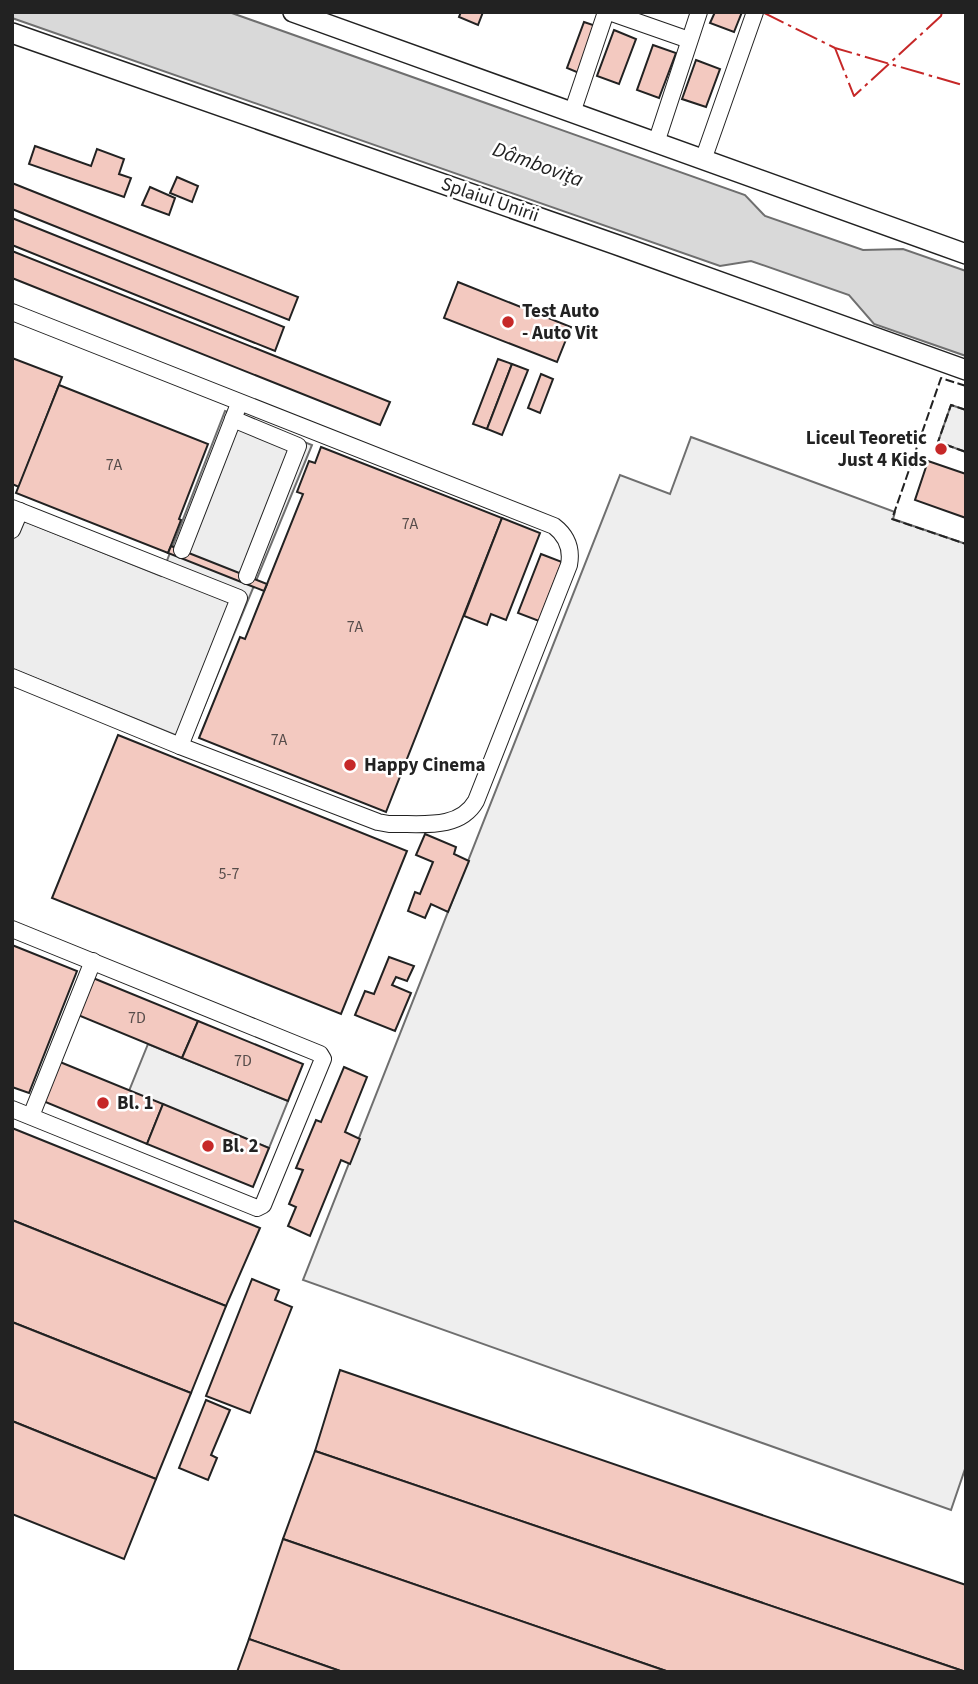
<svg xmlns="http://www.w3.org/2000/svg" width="978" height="1684" font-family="'Source Sans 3',sans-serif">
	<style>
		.green { fill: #eee; stroke: #6f6f6f; stroke-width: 2 }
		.parking { fill: #ededed; stroke: #6f6f6f; stroke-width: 2 }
		.water { fill: #d9d9d9; stroke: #6f6f6f; stroke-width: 2 }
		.building { fill: #f3c9c0; stroke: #222; stroke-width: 2 }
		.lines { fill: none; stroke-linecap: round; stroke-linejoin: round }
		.minor-casing { stroke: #222; stroke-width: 18 }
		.major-casing { stroke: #222; stroke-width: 22 }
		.minor { stroke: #fff; stroke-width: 16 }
		.major { stroke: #fff; stroke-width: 19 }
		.fence { stroke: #222; stroke-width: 2; stroke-dasharray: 9 3.5; stroke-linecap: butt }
		.power { stroke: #c62828; stroke-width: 2; stroke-dasharray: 24 5 3.5 5; stroke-linecap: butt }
		.poi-dot { fill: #c62828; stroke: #fff; stroke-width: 2.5 }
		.labels { text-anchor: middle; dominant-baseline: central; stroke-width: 5; stroke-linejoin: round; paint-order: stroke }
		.number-label { font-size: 16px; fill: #564c4a }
		.street-label { font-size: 19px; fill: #222; stroke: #fff }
		.poi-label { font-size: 19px; font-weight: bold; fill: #222; stroke: #fff; text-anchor: start }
		.water-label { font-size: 21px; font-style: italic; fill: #222; stroke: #fff }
	</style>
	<rect width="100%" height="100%" fill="#fff"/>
	<!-- green -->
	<g class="green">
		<polygon points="951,405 966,410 966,452 938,442"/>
		<polygon points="691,437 895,512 893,519 966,544 966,1466 951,1510 303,1280 620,475 670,494"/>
		<polygon points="148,1044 288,1101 269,1148 129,1091"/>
	</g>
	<!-- parking -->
	<polygon class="parking" points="225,411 312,445 190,741 12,669 12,516 161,576"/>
	<!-- water -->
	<polygon class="water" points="12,12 229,12 745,195 765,216 863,250 903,249 966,271 966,356 874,324 849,295 751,261 720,266 12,18"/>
	<!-- building -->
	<g class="building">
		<polygon points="461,12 483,12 478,25 459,17"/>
		<polygon points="715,12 742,12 734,32 710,23"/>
		<polygon points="584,22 596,26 579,73 567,68"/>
		<polygon points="614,30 636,39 619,84 597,76"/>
		<polygon points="653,45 676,53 659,98 637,90"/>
		<polygon points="696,60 720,69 706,107 682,99"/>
		<polygon points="35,146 91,166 97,149 124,159 119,174 131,178 124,197 29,164"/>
		<polygon points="177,177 198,186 192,202 170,193"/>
		<polygon points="12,183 298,297 289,320 12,209"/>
		<polygon points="150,187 175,198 169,215 142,205"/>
		<polygon points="12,218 284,327 275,351 12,245"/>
		<polygon points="12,251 390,402 380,425 12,278"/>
		<polygon points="458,282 571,327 557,362 444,318"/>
		<polygon points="12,358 62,377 19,487 12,484"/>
		<polygon points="498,359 512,364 487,429 473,424"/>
		<polygon points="512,364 528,370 502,435 487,429"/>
		<polygon points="541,374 553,379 540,413 528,408"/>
		<polygon points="59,385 208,444 179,519 181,520 168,553 16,493"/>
		<polygon points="321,447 502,518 386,812 199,738 240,637 245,639 303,494 297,492 309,461 315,463"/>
		<polygon points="928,461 966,474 966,518 915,500"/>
		<polygon points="502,518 540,533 506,620 491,614 487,625 464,616"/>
		<polygon points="171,546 267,584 264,591 168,553"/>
		<polygon points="541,554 562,562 539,621 518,613"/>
		<polygon points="118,735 407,851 341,1014 52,898"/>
		<polygon points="425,834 456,847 454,854 469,861 448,912 431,904 425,918 408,911 415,892 420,894 433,862 416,855"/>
		<polygon points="12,945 77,971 29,1093 12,1087"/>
		<polygon points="389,957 414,966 407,981 396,977 392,985 411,993 395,1031 355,1015 365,991 374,994"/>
		<polygon points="93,978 198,1021 182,1058 78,1015"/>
		<polygon points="198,1021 303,1064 288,1101 182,1058"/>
		<polygon points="60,1062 163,1104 147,1144 43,1101"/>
		<polygon points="344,1067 367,1077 345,1132 360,1139 350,1164 341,1160 310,1236 288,1226 296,1207 289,1204 303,1170 296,1168 316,1120 321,1122"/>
		<polygon points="163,1104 269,1148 253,1187 147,1144"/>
		<polygon points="12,1128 260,1228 226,1306 12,1220"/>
		<polygon points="12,1220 226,1306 191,1393 12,1322"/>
		<polygon points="252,1279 279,1290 275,1300 292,1307 250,1413 206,1396"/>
		<polygon points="12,1322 191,1393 156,1479 12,1421"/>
		<polygon points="340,1370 966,1585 966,1672 315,1451"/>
		<polygon points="206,1400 230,1410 211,1455 217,1458 208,1480 179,1468"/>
		<polygon points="12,1421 156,1479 124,1559 12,1514"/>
		<polygon points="315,1451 966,1672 669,1672 283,1539"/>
		<polygon points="283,1539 669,1672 343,1672 249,1639"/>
		<polygon points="249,1639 343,1672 237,1672"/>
	</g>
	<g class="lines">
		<defs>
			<g id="minor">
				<polyline points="609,12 689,40"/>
				<polyline points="572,113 606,12"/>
				<polyline points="656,143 699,12"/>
				<polyline points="703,160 755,12"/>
				<path d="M 12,312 L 554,526 C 567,536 572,549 569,565 L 476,801 C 459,831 419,823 389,824 L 378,822 L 180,746 L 12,677"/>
				<polyline points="233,419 298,446 247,576"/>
				<polyline points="12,508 239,598 180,746"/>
				<polyline points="12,530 20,511"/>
				<polyline points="182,550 237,409"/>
				<polyline points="12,929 320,1054 323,1059 263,1205 257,1208 12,1109"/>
				<polyline points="31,1116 93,961"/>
			</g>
			<g id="major">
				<polyline points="293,12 966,254"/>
				<polyline points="12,33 623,247 966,370"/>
			</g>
		</defs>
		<!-- minor casing -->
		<use href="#minor" class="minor-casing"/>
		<!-- major casing -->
		<use href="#major" class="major-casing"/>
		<!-- minor -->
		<use href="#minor" class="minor"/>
		<!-- major -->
		<use href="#major" class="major"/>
		<!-- fence -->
		<g class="fence">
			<polyline points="966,386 941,378 892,519 966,544"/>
			<polyline points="966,410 951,405 938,442 966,452"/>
		</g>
		<!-- power -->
		<g class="power">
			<polyline points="762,12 835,48 966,86"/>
			<polyline points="835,48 854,96 941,16 942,12"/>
		</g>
	</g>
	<!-- markers -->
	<g class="poi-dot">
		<circle cx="508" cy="322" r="7"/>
		<circle cx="941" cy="449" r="7"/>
		<circle cx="350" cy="765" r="7"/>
		<circle cx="103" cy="1103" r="7"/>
		<circle cx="208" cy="1146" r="7"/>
	</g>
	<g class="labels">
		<!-- number labels -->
		<g class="number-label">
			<text x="114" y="465">7A</text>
			<text x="410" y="524">7A</text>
			<text x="355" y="627">7A</text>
			<text x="279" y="740">7A</text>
			<text x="229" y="874">5-7</text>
			<text x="137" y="1018">7D</text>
			<text x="243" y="1061">7D</text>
		</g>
		<!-- street labels -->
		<g class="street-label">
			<text transform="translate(490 200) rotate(19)">Splaiul Unirii</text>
		</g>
		<!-- poi labels -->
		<g class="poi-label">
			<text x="522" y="311">Test Auto<tspan x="522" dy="22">- Auto Vit</tspan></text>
			<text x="927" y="438" text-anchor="end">Liceul Teoretic<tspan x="927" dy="22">Just 4 Kids</tspan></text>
			<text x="364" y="765">Happy Cinema</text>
			<text x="117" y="1103">Bl. 1</text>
			<text x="222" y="1146">Bl. 2</text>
		</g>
		<!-- water labels -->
		<g class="water-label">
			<text transform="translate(538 164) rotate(20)">Dâmbovița</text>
		</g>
	</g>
	<!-- border -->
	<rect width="978" height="1684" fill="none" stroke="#222222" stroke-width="28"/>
</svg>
